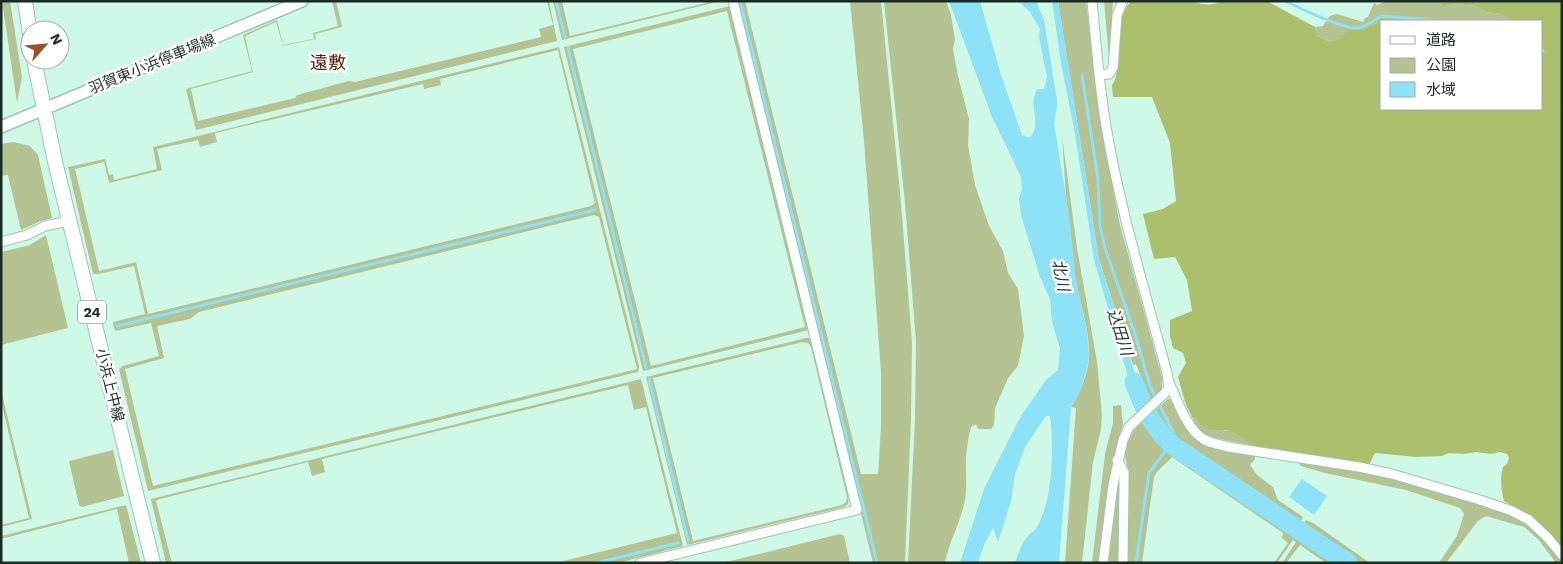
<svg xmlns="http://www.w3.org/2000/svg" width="1563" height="564" font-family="'Work Sans','Noto Sans JP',sans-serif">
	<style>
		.green { fill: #b5c291; fill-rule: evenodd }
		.forest { fill: #abbf6c }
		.water { fill: #8de2f7 }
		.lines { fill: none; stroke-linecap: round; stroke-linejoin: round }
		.stream { stroke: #8de2f7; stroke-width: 3 }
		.river { stroke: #8de2f7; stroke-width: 19 }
		.minor-casing { stroke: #9cc5b4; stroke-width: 11 }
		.secondary-casing { stroke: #9cc5b4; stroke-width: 14 }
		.primary-casing { stroke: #9cc5b4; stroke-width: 16 }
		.minor { stroke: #fff; stroke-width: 9 }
		.secondary { stroke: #fff; stroke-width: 11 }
		.primary { stroke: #fff; stroke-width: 14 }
		.labels { text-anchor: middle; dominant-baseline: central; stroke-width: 5; stroke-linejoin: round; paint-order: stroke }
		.shield { fill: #fff; stroke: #5f6b66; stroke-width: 1 }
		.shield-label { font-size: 14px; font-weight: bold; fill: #1b2b25 }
		.street-label { font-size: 15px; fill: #1b2b25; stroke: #fff }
		.water-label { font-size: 16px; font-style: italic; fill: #1c3136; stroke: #fff }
		.quarter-label { font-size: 18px; fill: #542507; stroke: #fff }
	</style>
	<rect width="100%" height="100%" fill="#cff9e7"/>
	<!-- green -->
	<g class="green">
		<polygon points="2,1 10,1 22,77 17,103"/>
		<polygon points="332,1 336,1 342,27 315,34 316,39 283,46 276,22 247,35 245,37 253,72 191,89 198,121 295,98 297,95 349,81 355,82 541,37 539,29 553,25 547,1 549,1 557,41 196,130 186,89 252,71 243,35 277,20 283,45 314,39 313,33 338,26"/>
		<polygon points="553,1 562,1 570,36 714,1 721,1 562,40"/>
		<polygon points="737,1 745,1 861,474 878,474 881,427 881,372 864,141 850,1 881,1 901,203 912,342 911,419 905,563 873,563"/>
		<path d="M 884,1 L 946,1 L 951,15 L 955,39 L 953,50 L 958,76 L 969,119 L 968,145 L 975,185 L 989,226 L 1003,251 L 1008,273 L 1018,289 L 1024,336 L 1018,366 L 1008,378 L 1002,392 L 995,408 L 994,425 L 991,429 L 978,429 L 976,424 L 971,427 C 968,438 966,453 966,465 C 966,477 967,488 965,500 C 961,522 949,541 945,563 L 908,563 L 915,419 L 916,342 L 905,203 Z"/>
		<polygon points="1058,1 1086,1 1101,126 1113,189 1120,225 1162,377 1162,389 1150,400 1136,364 1133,365 1099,259"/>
		<polygon points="1104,1 1113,1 1109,59"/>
		<path d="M 1387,1 L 1441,1 L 1442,7 L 1454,4 L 1475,6 L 1486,12 L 1501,14 L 1511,21 L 1394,21 L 1388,18 L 1362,30 L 1347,30 L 1341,38 L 1331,42 L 1317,36 L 1315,27 L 1323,26 C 1327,20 1328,15 1337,14 L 1363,22 L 1365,18 L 1368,17 L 1374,3 L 1377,5 Z"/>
		<path d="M 730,6 L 809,330 L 643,371 L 564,47 ZM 727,11 L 805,327 L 651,366 L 573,49 Z"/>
		<path d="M 559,47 L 639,366 L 638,372 L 148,491 L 119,369 L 123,366 L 159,356 L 151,323 L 115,331 L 113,322 L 145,314 L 134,266 L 98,274 L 93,274 L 68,167 L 105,159 L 109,175 L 113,174 L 114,180 L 157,169 L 153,147 ZM 558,50 L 595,203 L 591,206 L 148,314 L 136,262 L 99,271 L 75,169 L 104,162 L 109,183 L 162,170 L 157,149 L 198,140 L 200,147 L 217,142 L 215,133 L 423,84 L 424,89 L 441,85 L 440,79 ZM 594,215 L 599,217 L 637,369 L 153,486 L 125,369 L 164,358 L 157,326 L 190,319 L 199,312 Z"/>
		<path d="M 1062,136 L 1077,248 L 1097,362 L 1102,415 L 1101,430 L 1093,462 L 1082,563 L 1065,563 L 1076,408 L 1071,407 C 1080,392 1088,375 1089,357 C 1090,330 1080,304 1075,278 C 1068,231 1065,183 1062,136 Z"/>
		<polygon points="13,142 30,146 38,155 52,218 41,221 21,230 8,175 1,176 1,144"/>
		<polygon points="46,235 68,328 1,345 1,252 30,245"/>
		<path d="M 806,338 L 811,338 L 849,490 L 848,504 L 844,507 L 687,545 L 646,377 ZM 803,342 L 808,343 L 811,347 L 847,497 L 846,502 L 842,505 L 693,541 L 653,378 Z"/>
		<polygon points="641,379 683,546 618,563 555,563 677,533 646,407 634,410 628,385 322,459 325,472 312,476 308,462 160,499 156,501 172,563 166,563 151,499"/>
		<polygon points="1,390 32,519 1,527 1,525 29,518 1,401"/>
		<path d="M 1168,399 L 1172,399 C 1179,412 1184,427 1194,438 C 1206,450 1238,451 1255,454 L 1255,459 L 1250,465 L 1257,475 L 1273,487 L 1278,500 L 1303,517 L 1300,522 L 1183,445 C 1171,435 1162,425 1153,412 Z"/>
		<polygon points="1121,405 1123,424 1114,458 1099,563 1092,563 1105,454 1113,423 1113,406"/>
		<path d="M 1196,417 C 1209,436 1219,426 1236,433 C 1242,436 1248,442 1253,446 L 1206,436 L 1197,427 L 1193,419 Z"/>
		<path d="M 1142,422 L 1154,437 L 1173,453 L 1337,563 L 1326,563 L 1300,545 L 1286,563 L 1282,563 L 1296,542 L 1293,540 L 1277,563 L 1274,563 L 1288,543 L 1282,538 L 1283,533 L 1172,457 L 1157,472 L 1154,477 L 1142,563 L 1127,563 L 1128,473 C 1128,466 1125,460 1125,453 C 1124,442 1134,429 1142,422 Z"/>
		<polygon points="113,450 124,496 82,507 79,505 69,461"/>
		<polygon points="1297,462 1358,471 1391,479 1475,502 1518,518 1537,532 1557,554 1562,563 1556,563 1538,539 1524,527 1486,516 1478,521 1446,563 1439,563 1457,536 1464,514 1460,508 1406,490 1325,473 1301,466"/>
		<polygon points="1119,476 1121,479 1119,563 1108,563"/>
		<polygon points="126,505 141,563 129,563 117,509 1,539 1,536"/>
		<polygon points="1306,520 1313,523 1370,563 1359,563 1303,525"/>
		<polygon points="840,534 844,536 850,563 722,563"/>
	</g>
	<!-- forest -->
	<path class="forest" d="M 1131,1 L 1192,1 C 1202,5 1213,6 1223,1 L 1267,1 L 1315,27 L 1317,36 L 1331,42 L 1341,38 L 1347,30 L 1362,30 L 1388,18 L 1394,21 L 1382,21 L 1382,109 L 1542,109 L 1542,21 L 1511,21 L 1501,14 L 1486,12 L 1475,6 L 1454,4 L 1442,7 L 1441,1 L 1562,1 L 1562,547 L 1543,527 L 1504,501 C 1501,490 1500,478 1503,467 L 1507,464 L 1509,458 L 1507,454 L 1500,452 L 1491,454 L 1476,452 L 1464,454 L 1449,453 L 1442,456 L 1416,457 L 1375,453 L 1369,465 L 1253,446 L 1237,434 L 1226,430 L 1209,430 L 1200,424 L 1196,417 L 1193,419 L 1186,405 L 1178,377 L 1186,363 L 1183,353 L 1173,348 L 1170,337 L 1170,320 L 1192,311 L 1187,280 L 1175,257 L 1154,259 L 1143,214 L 1163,209 L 1176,201 L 1170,143 L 1152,97 L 1113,97 L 1112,85 C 1122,75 1116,30 1122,15 C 1124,10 1128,5 1131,1 Z"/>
	<!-- water -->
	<g class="water">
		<path d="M 949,1 L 980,1 L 1001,75 L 1022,135 L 1029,138 C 1044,125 1026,103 1038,89 L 1044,89 L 1047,77 L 1039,37 L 1040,29 L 1030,12 L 1018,1 L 1036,1 L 1044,20 L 1057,100 L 1057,107 L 1054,123 L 1069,214 L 1076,279 L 1087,331 L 1089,356 L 1086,373 L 1080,392 L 1071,408 L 1059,563 L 1015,563 C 1018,554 1022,542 1029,535 C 1031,532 1036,531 1037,527 C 1053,499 1054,448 1050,416 L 1046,416 L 1025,447 L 1015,474 L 1011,501 L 998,542 L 993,528 L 984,545 L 978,563 L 960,563 L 984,489 L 999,459 L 1021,416 L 1046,380 L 1058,370 L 1060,348 L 1052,322 L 1050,299 L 1040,277 L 1021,215 L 1019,198 L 1022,190 L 1021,177 L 992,117 Z"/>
		<polygon points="1052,1 1058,1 1099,259 1137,380 1147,403 1138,411 1094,260 1075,134 1061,63"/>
		<polygon points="1302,479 1327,496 1314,515 1289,497"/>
	</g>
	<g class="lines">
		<!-- stream -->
		<g class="stream">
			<polyline points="556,1 565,37"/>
			<polyline points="740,1 877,563"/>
			<path d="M 1285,1 C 1299,8 1345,30 1359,28 C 1368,26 1374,19 1383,16 L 1435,21"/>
			<polyline points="568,48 646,368"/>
			<polyline points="1542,50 1543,51"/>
			<polyline points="1082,75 1098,179 1100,226 1105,248 1135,334 1150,386 1173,432 1167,449 1149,473 1136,563"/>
			<polyline points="117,326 595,210"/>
			<polyline points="649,379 688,540"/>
			<polyline points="596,563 678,543"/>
		</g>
		<!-- river -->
		<path class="river" d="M 1134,382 C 1144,409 1151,425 1172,445 L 1348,563"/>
		<defs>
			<g id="minor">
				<path d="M 1092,1 C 1096,43 1099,85 1106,126 C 1120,210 1145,291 1167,373 L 1169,386 L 1167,391 L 1129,427 L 1123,440 L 1113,485 L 1103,563"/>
				<polyline points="1099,75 1109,74 1113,68 1117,15 1123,1"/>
				<polyline points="1,242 27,235 45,226 69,221"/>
				<path d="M 1168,380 C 1176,397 1186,428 1202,438 C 1209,444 1219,444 1228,447 L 1359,467 L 1392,474 L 1480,500 L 1512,511 L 1529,520 L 1548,538 L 1562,555"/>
				<polyline points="1117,460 1124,472 1124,482 1123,563"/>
				<polyline points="640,563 857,510 733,1"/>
			</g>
			<polyline id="secondary" points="1,127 302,1"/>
			<g id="primary">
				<polyline points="25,1 30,34"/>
				<polyline points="34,60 56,166 153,563"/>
			</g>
		</defs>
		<!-- minor casing -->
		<use href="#minor" class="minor-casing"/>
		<!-- secondary casing -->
		<use href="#secondary" class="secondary-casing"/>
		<!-- primary casing -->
		<use href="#primary" class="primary-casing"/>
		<!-- minor -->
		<use href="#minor" class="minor"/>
		<!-- secondary -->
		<use href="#secondary" class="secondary"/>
		<!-- primary -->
		<use href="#primary" class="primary"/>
	</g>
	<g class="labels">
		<!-- shield labels -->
		<rect class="shield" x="78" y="300.5" width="28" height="23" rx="4"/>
		<g class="shield-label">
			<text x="92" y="312">24</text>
		</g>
		<!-- street labels -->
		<g class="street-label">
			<text transform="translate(152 64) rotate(-22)">羽賀東小浜停車場線</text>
			<text transform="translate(110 385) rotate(76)">小浜上中線</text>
		</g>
		<!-- water labels -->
		<g class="water-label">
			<text transform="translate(1061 275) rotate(78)">北川</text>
			<text transform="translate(1120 332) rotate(72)">込田川</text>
		</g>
		<!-- quarter labels -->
		<g class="quarter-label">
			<text x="328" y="62">遠敷</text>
		</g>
	</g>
	<!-- border -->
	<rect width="1563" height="564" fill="none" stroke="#1b2b25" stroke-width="5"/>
	<!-- legend -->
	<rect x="1380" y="20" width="162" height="90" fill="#ffffff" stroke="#a4aaa8"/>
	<rect x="1390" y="36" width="25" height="8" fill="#ffffff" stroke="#a4aaa8"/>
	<text x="1426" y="45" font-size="15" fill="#1b2b25">道路</text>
	<rect x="1390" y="58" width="25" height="15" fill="#b5c291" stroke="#a4aaa8"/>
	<text x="1426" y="70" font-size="15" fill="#1b2b25">公園</text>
	<rect x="1390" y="82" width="25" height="15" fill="#8de2f7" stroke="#a4aaa8"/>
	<text x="1426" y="95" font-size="15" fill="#1b2b25">水域</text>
	<!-- north arrow -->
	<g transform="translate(45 45) rotate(63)"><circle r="24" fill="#ffffff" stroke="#a4aaa8"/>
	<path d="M0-4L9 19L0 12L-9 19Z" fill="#98522a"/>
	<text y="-8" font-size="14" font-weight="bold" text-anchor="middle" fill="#1b2b25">N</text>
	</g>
</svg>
